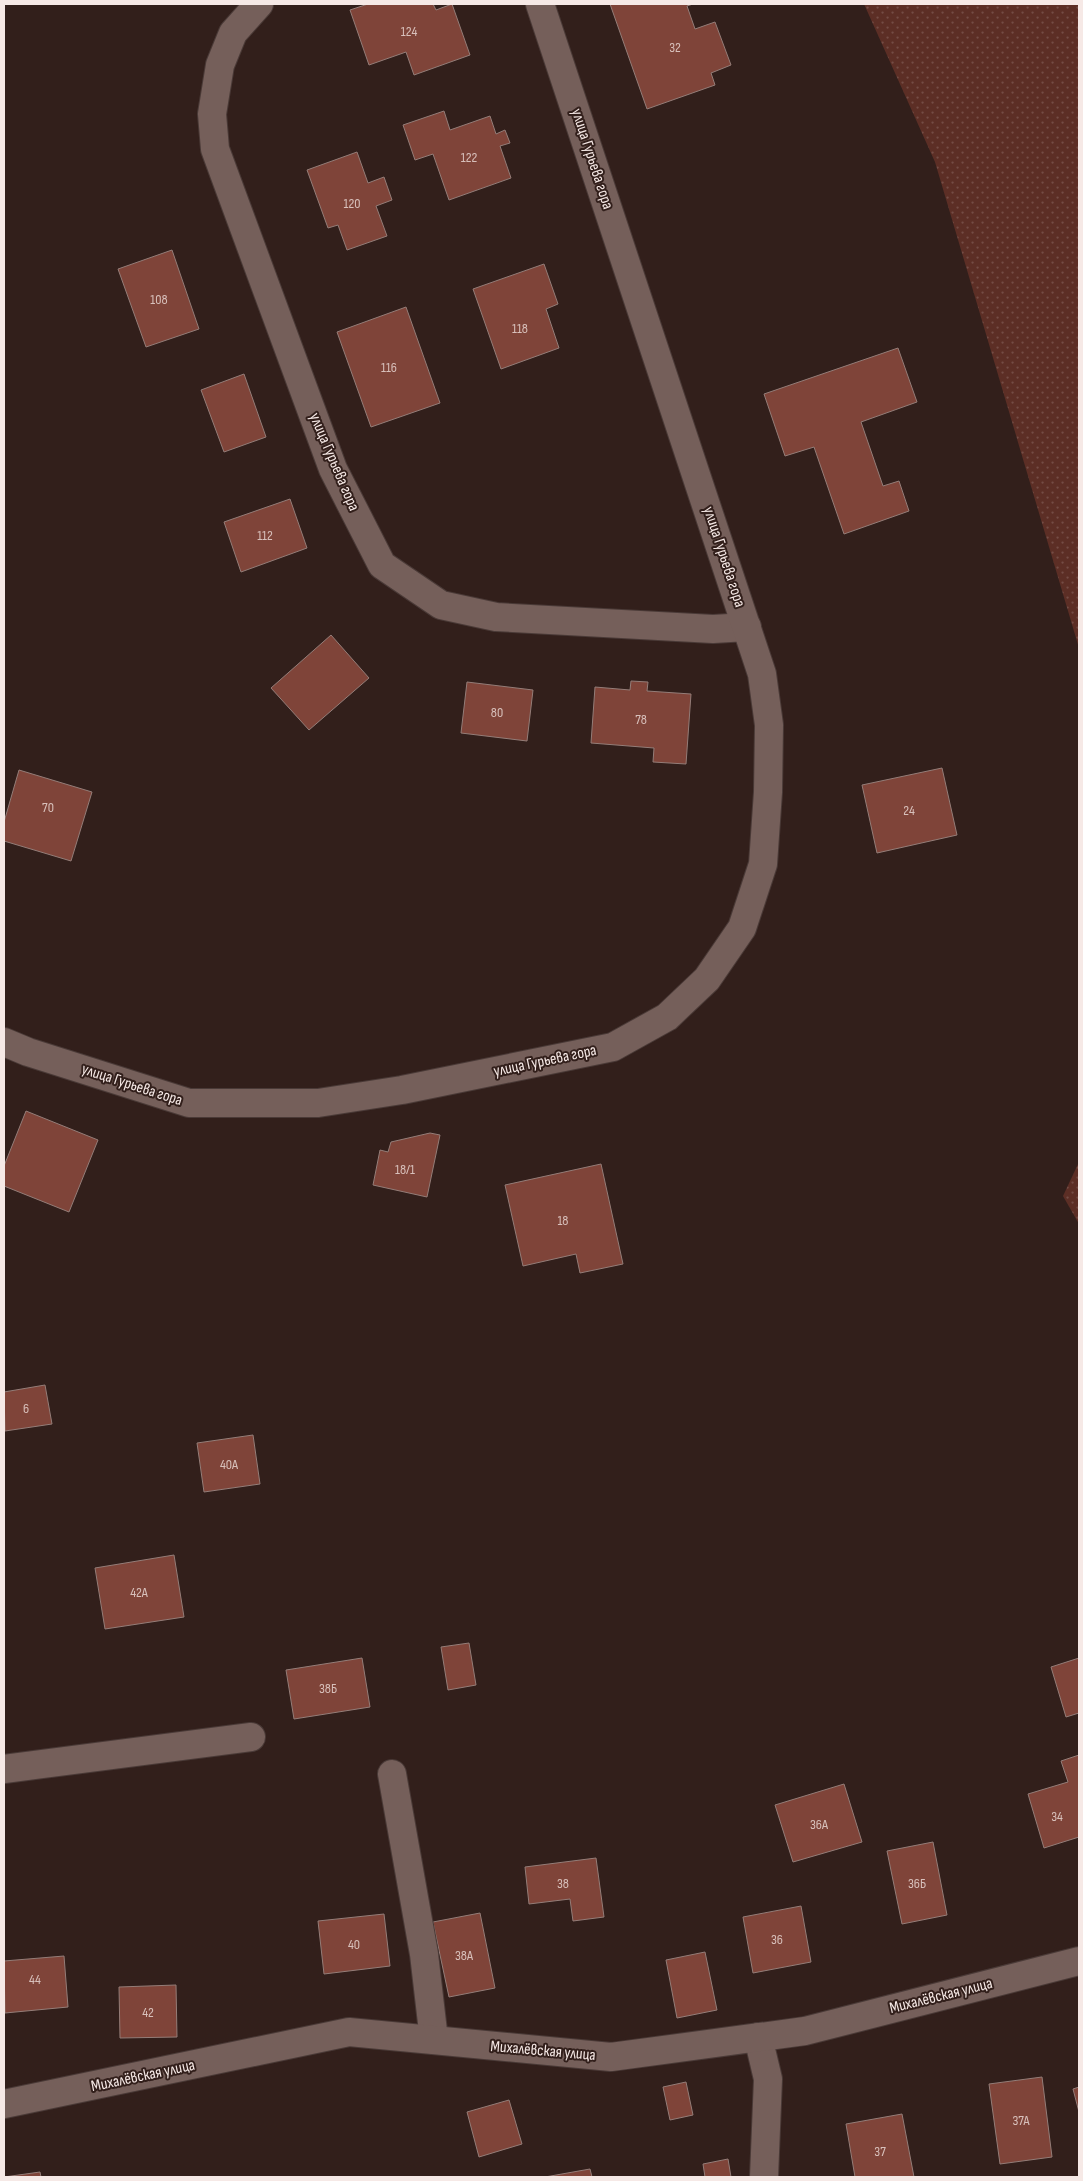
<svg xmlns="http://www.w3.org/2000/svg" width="1083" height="2181" font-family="'Sofia Sans Condensed',sans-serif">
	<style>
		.grass { fill: url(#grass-dots) }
		.building { fill: #7f4439; stroke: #947d78 }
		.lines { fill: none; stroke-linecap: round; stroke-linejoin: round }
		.minor-casing { stroke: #4a3a37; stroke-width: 30 }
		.minor { stroke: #755f5a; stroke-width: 28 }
		.labels { text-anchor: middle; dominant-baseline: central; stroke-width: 4; stroke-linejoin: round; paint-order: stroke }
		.number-label { font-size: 14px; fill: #d8c0bb }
		.street-label { font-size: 16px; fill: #f6e9e6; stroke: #321f1b }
	</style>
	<defs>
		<pattern id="grass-dots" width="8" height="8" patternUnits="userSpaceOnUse" patternTransform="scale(1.25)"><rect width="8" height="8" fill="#5c2e25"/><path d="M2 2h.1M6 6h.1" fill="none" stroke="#744c45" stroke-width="1.8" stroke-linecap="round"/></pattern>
	</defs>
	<rect width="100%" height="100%" fill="#321f1b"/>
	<!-- grass -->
	<g class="grass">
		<polygon points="864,4 1079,4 1079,648 935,162"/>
		<polygon points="1079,1162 1079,1224 1063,1196"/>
	</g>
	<!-- building -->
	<g class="building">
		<polygon points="368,4 433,4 436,10 452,4 470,55 414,75 406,52 369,65 350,10"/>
		<polygon points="610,4 693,4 687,6 695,29 715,22 731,65 711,73 715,85 647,109"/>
		<polygon points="444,111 450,130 490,116 496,134 505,130 510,143 500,146 511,178 449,200 433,154 415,160 403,125"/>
		<polygon points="357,152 368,183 384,177 392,200 376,206 387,236 347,250 338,225 328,228 307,170"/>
		<polygon points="172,250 199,329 146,347 118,269"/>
		<polygon points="544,264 558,304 546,309 559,348 501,369 473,289"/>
		<polygon points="406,307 440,403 371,427 337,332"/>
		<polygon points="898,348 917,402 861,422 883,486 899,481 909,511 844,534 814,447 785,456 764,394"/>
		<polygon points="244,374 266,437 224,452 201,390"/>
		<polygon points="290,499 307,548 241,572 224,522"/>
		<polygon points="331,635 369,678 309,730 271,688"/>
		<polygon points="631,681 648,682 647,691 691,694 686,764 653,762 654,748 591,743 595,687 630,690"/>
		<polygon points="467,682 533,690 527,741 461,733"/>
		<polygon points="942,768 957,835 877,853 862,785"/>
		<polygon points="19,770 92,792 71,861 4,841 4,822"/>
		<polygon points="26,1111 98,1140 69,1212 4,1186 4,1166"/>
		<polygon points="430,1133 440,1135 427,1197 373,1185 380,1150 388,1152 391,1142"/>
		<polygon points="601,1164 623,1264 580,1273 576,1254 523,1266 505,1185"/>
		<polygon points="45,1385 52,1424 5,1431 4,1392"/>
		<polygon points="253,1435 260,1484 204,1492 197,1443"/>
		<polygon points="174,1555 184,1617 105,1629 95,1568"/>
		<polygon points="469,1643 476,1685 448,1690 441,1647"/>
		<polygon points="362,1658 370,1707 294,1719 286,1670"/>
		<polygon points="1079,1658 1079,1713 1066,1717 1051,1667"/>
		<polygon points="1079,1755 1079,1837 1044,1848 1028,1794 1068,1782 1061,1761"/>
		<polygon points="844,1784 862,1842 793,1862 775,1805"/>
		<polygon points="933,1842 947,1915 902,1924 887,1851"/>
		<polygon points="596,1858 604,1917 573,1921 570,1899 529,1904 525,1867"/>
		<polygon points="801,1906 811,1962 753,1973 743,1917"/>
		<polygon points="480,1913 495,1988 449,1997 433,1922"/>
		<polygon points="384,1914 390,1966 324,1974 318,1921"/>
		<polygon points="705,1952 717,2010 677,2018 666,1960"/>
		<polygon points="64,1956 68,2007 5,2013 4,1961"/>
		<polygon points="176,1985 177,2037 120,2038 119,1987"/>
		<polygon points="1042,2077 1052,2157 1000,2164 989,2084"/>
		<polygon points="686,2082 693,2115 670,2120 663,2087"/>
		<polygon points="1079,2087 1079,2112 1073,2089"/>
		<polygon points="509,2100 522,2144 479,2157 467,2112"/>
		<polygon points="902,2114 914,2177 855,2177 846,2124"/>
		<polygon points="728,2159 731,2177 705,2177 703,2164"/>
		<polygon points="590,2169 592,2177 545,2177"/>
		<polygon points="40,2172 41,2177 4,2177"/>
	</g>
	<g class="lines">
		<defs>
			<g id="minor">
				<polyline points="259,4 233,33 220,65 212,114 215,149 333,469 382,565 441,605 496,617 713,629 747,627"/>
				<polyline points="4,1042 28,1052 189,1103 318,1103 402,1090 613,1047 667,1017 707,979 742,928 763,864 768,792 769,725 762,674 540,4"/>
				<polyline points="4,1769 251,1737"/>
				<polyline points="392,1774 424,1954 434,2040"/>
				<polyline points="758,2037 768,2079 764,2177"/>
				<polyline points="4,2104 349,2032 611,2057 805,2031 1079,1961"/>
			</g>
		</defs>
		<!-- minor casing -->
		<use href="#minor" class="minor-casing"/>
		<!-- minor -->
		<use href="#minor" class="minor"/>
	</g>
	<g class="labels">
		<!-- number labels -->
		<g class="number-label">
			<text x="409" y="31">124</text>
			<text x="675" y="47">32</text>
			<text x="469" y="157">122</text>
			<text x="352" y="203">120</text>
			<text x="159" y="299">108</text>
			<text x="520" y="328">118</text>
			<text x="389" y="367">116</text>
			<text x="265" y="535">112</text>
			<text x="497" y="712">80</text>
			<text x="641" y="719">78</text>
			<text x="48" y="807">70</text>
			<text x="909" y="810">24</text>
			<text x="405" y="1169">18/1</text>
			<text x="563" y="1220">18</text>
			<text x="26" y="1408">6</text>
			<text x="229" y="1464">40А</text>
			<text x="139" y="1592">42А</text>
			<text x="328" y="1688">38Б</text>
			<text x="1057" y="1816">34</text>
			<text x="819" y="1824">36А</text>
			<text x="563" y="1883">38</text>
			<text x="917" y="1883">36Б</text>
			<text x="777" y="1939">36</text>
			<text x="354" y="1944">40</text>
			<text x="464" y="1955">38А</text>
			<text x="35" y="1979">44</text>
			<text x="148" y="2012">42</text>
			<text x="1021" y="2120">37А</text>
			<text x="880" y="2151">37</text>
		</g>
		<!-- street labels -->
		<g class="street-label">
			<text transform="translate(592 159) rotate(72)">улица Гурьева гора</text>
			<text transform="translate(334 462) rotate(67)">улица Гурьева гора</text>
			<text transform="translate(724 557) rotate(72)">улица Гурьева гора</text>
			<text transform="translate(545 1061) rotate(-12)">улица Гурьева гора</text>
			<text transform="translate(132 1085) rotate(18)">улица Гурьева гора</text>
			<text transform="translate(941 1996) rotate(-14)">Михалёвская улица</text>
			<text transform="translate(543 2051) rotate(5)">Михалёвская улица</text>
			<text transform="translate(143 2076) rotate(-12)">Михалёвская улица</text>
		</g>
	</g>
	<!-- border -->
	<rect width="1083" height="2181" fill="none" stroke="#f6e9e6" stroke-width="10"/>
</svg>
